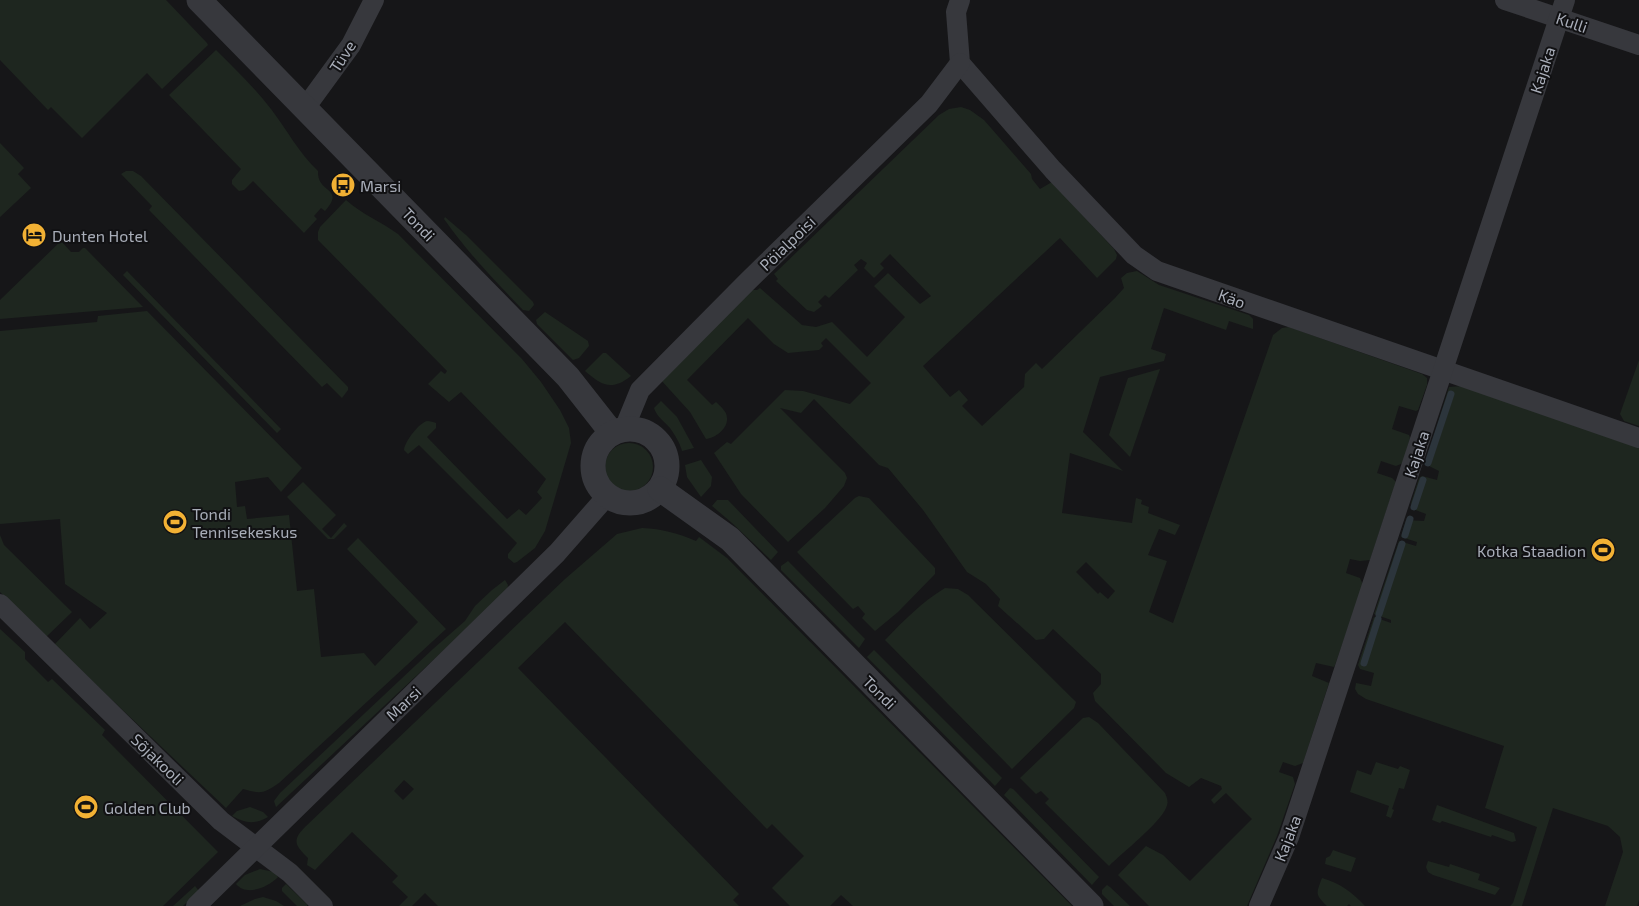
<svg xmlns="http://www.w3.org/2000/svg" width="1639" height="906" font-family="'Exo 2',sans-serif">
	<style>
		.green { fill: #1e261f; fill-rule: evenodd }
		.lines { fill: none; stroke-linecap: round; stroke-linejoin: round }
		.stream { stroke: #2c353c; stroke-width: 7 }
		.minor { stroke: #37383d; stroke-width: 20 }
		.tertiary { stroke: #37383d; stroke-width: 25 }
		.labels { text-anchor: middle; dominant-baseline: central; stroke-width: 4; stroke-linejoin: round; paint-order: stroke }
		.street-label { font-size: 16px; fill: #a8adb8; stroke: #111113 }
		.poi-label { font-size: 16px; fill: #a8adb8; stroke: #111113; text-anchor: start }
	</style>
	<rect width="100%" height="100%" fill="#161618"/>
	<!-- green -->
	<g class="green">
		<polygon points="0,0 166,0 207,43 208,45 162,89 147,73 82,138 51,107 48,110 0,60"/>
		<path d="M 216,50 C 235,69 255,88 271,109 C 287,130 299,153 318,171 C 317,194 346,187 325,211 L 321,208 L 314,216 L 317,219 L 304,233 L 253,181 L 244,190 L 239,191 L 232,184 L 232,180 L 241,169 L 169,95 Z"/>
		<path d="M 961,107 L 970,110 L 984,120 L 1031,174 L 1032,179 L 1040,189 L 1052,182 L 1114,249 L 1117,255 L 1116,259 L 1097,278 L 1060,238 L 923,366 L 950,397 L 959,390 L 968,400 L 962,406 L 982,426 L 1024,387 L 1025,374 L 1036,363 L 1042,369 L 1115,298 L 1124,288 L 1121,278 L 1127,273 L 1137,271 L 1159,285 L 1249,315 L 1253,319 L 1253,329 L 1229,321 L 1226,330 L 1164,308 L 1151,349 L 1166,354 L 1164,361 L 1100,377 L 1083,432 L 1123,471 L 1070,453 L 1062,513 L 1132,523 L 1136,498 L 1142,500 L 1141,504 L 1149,507 L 1148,513 L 1180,525 L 1175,535 L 1159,529 L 1148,555 L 1167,561 L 1149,612 L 1173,623 L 1273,335 L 1282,328 L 1289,327 L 1422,374 L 1427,378 L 1427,385 L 1418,410 L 1416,411 L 1399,406 L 1392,429 L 1409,435 L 1410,438 L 1403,463 L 1396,466 L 1381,461 L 1377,473 L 1392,478 L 1396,482 L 1370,560 L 1360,561 L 1350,559 L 1346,573 L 1360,578 L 1363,585 L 1335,665 L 1334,667 L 1316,663 L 1312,676 L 1329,683 L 1303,763 L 1295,766 L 1283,762 L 1279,772 L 1293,777 L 1295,784 L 1277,836 L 1247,906 L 1149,906 L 1118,875 L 1146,846 L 1163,855 L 1190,881 L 1252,819 L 1226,793 L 1214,804 L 1211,800 L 1222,789 L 1221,786 L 1201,778 L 1189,787 L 1166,773 L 1095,701 L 1093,693 L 1101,684 L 1101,674 L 1053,629 L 1044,639 L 1036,640 L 998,606 L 1000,599 L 986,584 L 967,572 L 923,510 L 888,468 L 879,465 L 814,399 L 801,413 L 780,408 L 845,473 L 847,478 L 844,486 L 825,508 L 788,542 L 741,494 L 714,453 L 727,442 L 731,444 L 785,390 L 803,391 L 850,404 L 871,383 L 826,338 L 821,343 L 823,346 L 819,350 L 788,353 L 774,344 L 748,318 L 687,380 L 712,405 L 716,402 C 720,406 727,411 727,418 C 728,429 715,438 706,439 L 690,412 L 660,379 L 752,290 L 757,290 L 760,288 L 802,325 L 816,327 L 832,322 L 867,357 L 905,317 L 874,286 L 888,273 L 920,304 L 931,296 L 890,254 L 880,264 L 884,268 L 874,278 L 864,268 L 867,263 L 861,259 L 854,265 L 858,270 L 829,298 L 825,295 L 818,302 L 822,306 L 814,312 L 807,310 L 776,281 L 778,279 L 774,274 L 939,115 L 949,109 ZM 1086,562 L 1115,591 L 1108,599 L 1100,592 L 1098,594 L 1076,572 Z"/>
		<polygon points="0,143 24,168 18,174 31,188 0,217"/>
		<polygon points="126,171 133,171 141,176 348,387 348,390 342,398 327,383 322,387 149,210 152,206 121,174"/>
		<path d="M 346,200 C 363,215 380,221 398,234 L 522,359 L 541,382 L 560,410 L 569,428 L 571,443 L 545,531 L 535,548 L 517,562 L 514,563 L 508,558 L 508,554 L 517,543 L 419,445 L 408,454 L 404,450 C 405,441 419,423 427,421 C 431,421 433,422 436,423 L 436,428 L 427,437 L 507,519 L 519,509 L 526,515 L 542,498 L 537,492 L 546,479 L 461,392 L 449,402 L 428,384 L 441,371 L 445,374 L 447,371 L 318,240 L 318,232 L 320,227 Z"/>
		<path d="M 445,217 L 466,235 L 533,302 L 534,305 L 529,311 L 523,310 C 495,281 467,252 444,219 Z"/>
		<polygon points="61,241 71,252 79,252 83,248 85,248 143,307 0,319 0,300"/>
		<polygon points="127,271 281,429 277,433 123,275"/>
		<path d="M 147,311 L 302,468 L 281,492 L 268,477 L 235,482 L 237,507 L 245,506 L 247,519 L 289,515 L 297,591 L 314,589 L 321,657 L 364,653 L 375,666 L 418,622 L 347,549 L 358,538 L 446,629 L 279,783 C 263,794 261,794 243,789 L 226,808 L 54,645 L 80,618 L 90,629 L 107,613 L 65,584 L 60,519 L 0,524 L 0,331 L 97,322 L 98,316 Z"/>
		<polygon points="545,312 588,341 589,346 579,358 573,360 537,324 536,320"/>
		<path d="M 603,353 L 606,353 L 631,376 C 612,391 602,386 585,371 Z"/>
		<polygon points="1639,360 1639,426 1624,421 1620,414"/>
		<polygon points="1160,369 1130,457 1109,435 1128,378"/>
		<polygon points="1462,386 1639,444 1639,900 1637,906 1605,906 1623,852 1620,837 1608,826 1553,808 1522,906 1510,906 1513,903 1537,827 1485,808 1504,746 1366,699 1358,694 1355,689 1356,683 1371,686 1374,673 1360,669 1358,665 1374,617 1391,623 1391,620 1374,614 1399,541 1416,546 1417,542 1401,537 1406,520 1424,521 1426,514 1413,509 1411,503 1419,478 1422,476 1437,480 1439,471 1429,466 1426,462 1449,387"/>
		<path d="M 661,401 L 677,417 L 694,448 L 682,451 C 680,443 675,435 670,428 C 664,421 657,417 654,408 Z"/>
		<circle cx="629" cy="467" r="24"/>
		<polygon points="701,460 712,477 711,486 701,497 687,477 685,465"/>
		<polygon points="303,482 336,515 322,529 331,538 344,523 347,526 334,539 328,539 287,497"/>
		<polygon points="859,496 869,498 935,568 935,574 898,612 875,631 862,618 865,614 858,606 853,609 797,552 855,498"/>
		<polygon points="717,500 728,500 778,552 771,560 732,523 712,506"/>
		<path d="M 642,528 C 662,529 678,533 696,541 L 699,537 L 727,558 L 1072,906 L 853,906 L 841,895 L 830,906 L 790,906 L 772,888 L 804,856 L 772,824 L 767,829 L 565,622 L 518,668 L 739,894 L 733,900 L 739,906 L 438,906 L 425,893 L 412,906 L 399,906 L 408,897 L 392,882 L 398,876 L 352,832 L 315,870 L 307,865 L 308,858 C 296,846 291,841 305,827 L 565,579 L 617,534 ZM 404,780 L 414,789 L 403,800 L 394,791 Z"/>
		<polygon points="0,535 4,545 72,612 46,637 0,592"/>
		<polygon points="788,561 865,639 859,648 781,570 781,566"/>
		<polygon points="505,580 508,585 507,591 276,807 274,801 280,793 433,649 465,621 475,606 492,590"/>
		<path d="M 945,588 L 958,589 L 968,595 L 1076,702 L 1074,708 L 1012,769 L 885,640 C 903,621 922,602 945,588 Z"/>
		<polygon points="0,629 25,652 25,659 48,682 52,679 105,730 102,735 218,852 163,906 0,906"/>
		<polygon points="874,650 1002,778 995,786 867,657"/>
		<path d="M 1089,717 L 1098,723 L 1165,793 C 1167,798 1169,802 1166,808 C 1160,823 1122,853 1109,866 L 1045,803 L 1049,799 L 1041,791 L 1036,794 L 1020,778 L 1083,718 Z"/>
		<polygon points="1376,762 1398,769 1400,766 1410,770 1404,789 1399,788 1392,809 1394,810 1391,818 1386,816 1389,806 1350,792 1357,770 1371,775"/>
		<polygon points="1010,788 1013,789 1099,877 1092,885 1004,795"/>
		<polygon points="1437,805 1514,833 1516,841 1512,842 1492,835 1491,837 1442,821 1440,823 1432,820"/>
		<path d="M 250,807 L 263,812 L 268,817 C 254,825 245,823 232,816 L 237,811 Z"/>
		<polygon points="1333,850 1356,858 1351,872 1325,864 1326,858 1330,856"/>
		<polygon points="1428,861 1449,867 1450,864 1480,874 1478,880 1500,888 1495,895 1433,875 1428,872 1426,867"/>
		<path d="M 260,869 L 274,872 L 278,877 C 268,887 247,897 236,884 L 245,875 Z"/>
		<path d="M 1322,878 C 1341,884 1351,891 1365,906 L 1351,906 L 1349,904 L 1347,906 L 1327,906 C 1315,894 1316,894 1322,878 Z"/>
		<polygon points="286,884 307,904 307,906 297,906 282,891 282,888"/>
		<polygon points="1107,885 1110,887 1130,906 1114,906 1102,894 1102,890"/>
		<polygon points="195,886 199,891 183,906 173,906"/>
		<polygon points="263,897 276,901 284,906 240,906 255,899"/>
	</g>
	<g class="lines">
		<!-- stream -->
		<g class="stream">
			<polyline points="1428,463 1451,394"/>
			<polyline points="1414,507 1423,480"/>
			<polyline points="1405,535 1410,519"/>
			<polyline points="1379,614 1402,544"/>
			<polyline points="1364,663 1378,619"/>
		</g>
		<!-- minor -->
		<g class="minor">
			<polyline points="960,0 956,12 960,63 1053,170 1134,255 1157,271 1639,438"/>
			<polyline points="1505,0 1639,45"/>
			<polyline points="305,108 351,45 374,0"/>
			<polyline points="624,429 640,390 747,282 929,104 960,63"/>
			<polyline points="0,604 221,821 290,873 323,906"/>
			<polyline points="196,906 557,553 607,496"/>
			<polyline points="1259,906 1289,837 1565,0"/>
		</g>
		<!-- tertiary -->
		<g class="tertiary">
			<polyline points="199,0 568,377 612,433"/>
			<circle cx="630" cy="466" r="37"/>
			<polyline points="660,489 730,539 1091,906"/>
		</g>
	</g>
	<!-- icons -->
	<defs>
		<symbol id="bus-disc" viewBox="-11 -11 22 22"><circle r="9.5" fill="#f2b134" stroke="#111113"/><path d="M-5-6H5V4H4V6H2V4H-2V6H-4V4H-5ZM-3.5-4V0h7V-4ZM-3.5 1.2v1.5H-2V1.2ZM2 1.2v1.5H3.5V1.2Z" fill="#111"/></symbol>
		<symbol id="hotel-disc" viewBox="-11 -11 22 22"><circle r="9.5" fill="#f2b134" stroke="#111113"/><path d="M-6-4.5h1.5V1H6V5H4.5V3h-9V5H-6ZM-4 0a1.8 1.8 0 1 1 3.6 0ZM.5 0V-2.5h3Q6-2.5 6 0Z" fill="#111"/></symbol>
		<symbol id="stadium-disc" viewBox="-11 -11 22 22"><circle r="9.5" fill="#f2b134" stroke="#111113"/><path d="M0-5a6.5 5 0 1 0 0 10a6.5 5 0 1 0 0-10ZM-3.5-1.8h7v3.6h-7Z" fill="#111"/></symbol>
	</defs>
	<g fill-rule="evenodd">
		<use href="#bus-disc" x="329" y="171" width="28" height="28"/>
		<use href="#hotel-disc" x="20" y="221" width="28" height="28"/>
		<use href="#stadium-disc" x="161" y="508" width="28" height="28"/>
		<use href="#stadium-disc" x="1589" y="536" width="28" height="28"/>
		<use href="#stadium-disc" x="72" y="793" width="28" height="28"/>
	</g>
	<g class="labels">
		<!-- street labels -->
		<g class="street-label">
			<text transform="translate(1572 22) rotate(19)">Kulli</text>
			<text transform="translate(342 56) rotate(-57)">Tüve</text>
			<text transform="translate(1542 70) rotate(-72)">Kajaka</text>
			<text transform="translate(419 224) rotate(46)">Tondi</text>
			<text transform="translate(787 243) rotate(-44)">Pöialpoisi</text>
			<text transform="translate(1232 298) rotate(20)">Käo</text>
			<text transform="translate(1416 454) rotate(-72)">Kajaka</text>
			<text transform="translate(880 692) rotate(45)">Tondi</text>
			<text transform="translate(403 703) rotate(-44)">Marsi</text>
			<text transform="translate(158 759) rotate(44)">Sõjakooli</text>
			<text transform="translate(1287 838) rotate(-69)">Kajaka</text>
		</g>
		<!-- poi labels -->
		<g class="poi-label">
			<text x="360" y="185">Marsi</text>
			<text x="52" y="235">Dunten Hotel</text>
			<text x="192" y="513">Tondi<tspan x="192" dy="18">Tennisekeskus</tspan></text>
			<text x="1586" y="550" text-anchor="end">Kotka Staadion</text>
			<text x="104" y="807">Golden Club</text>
		</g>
	</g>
</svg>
